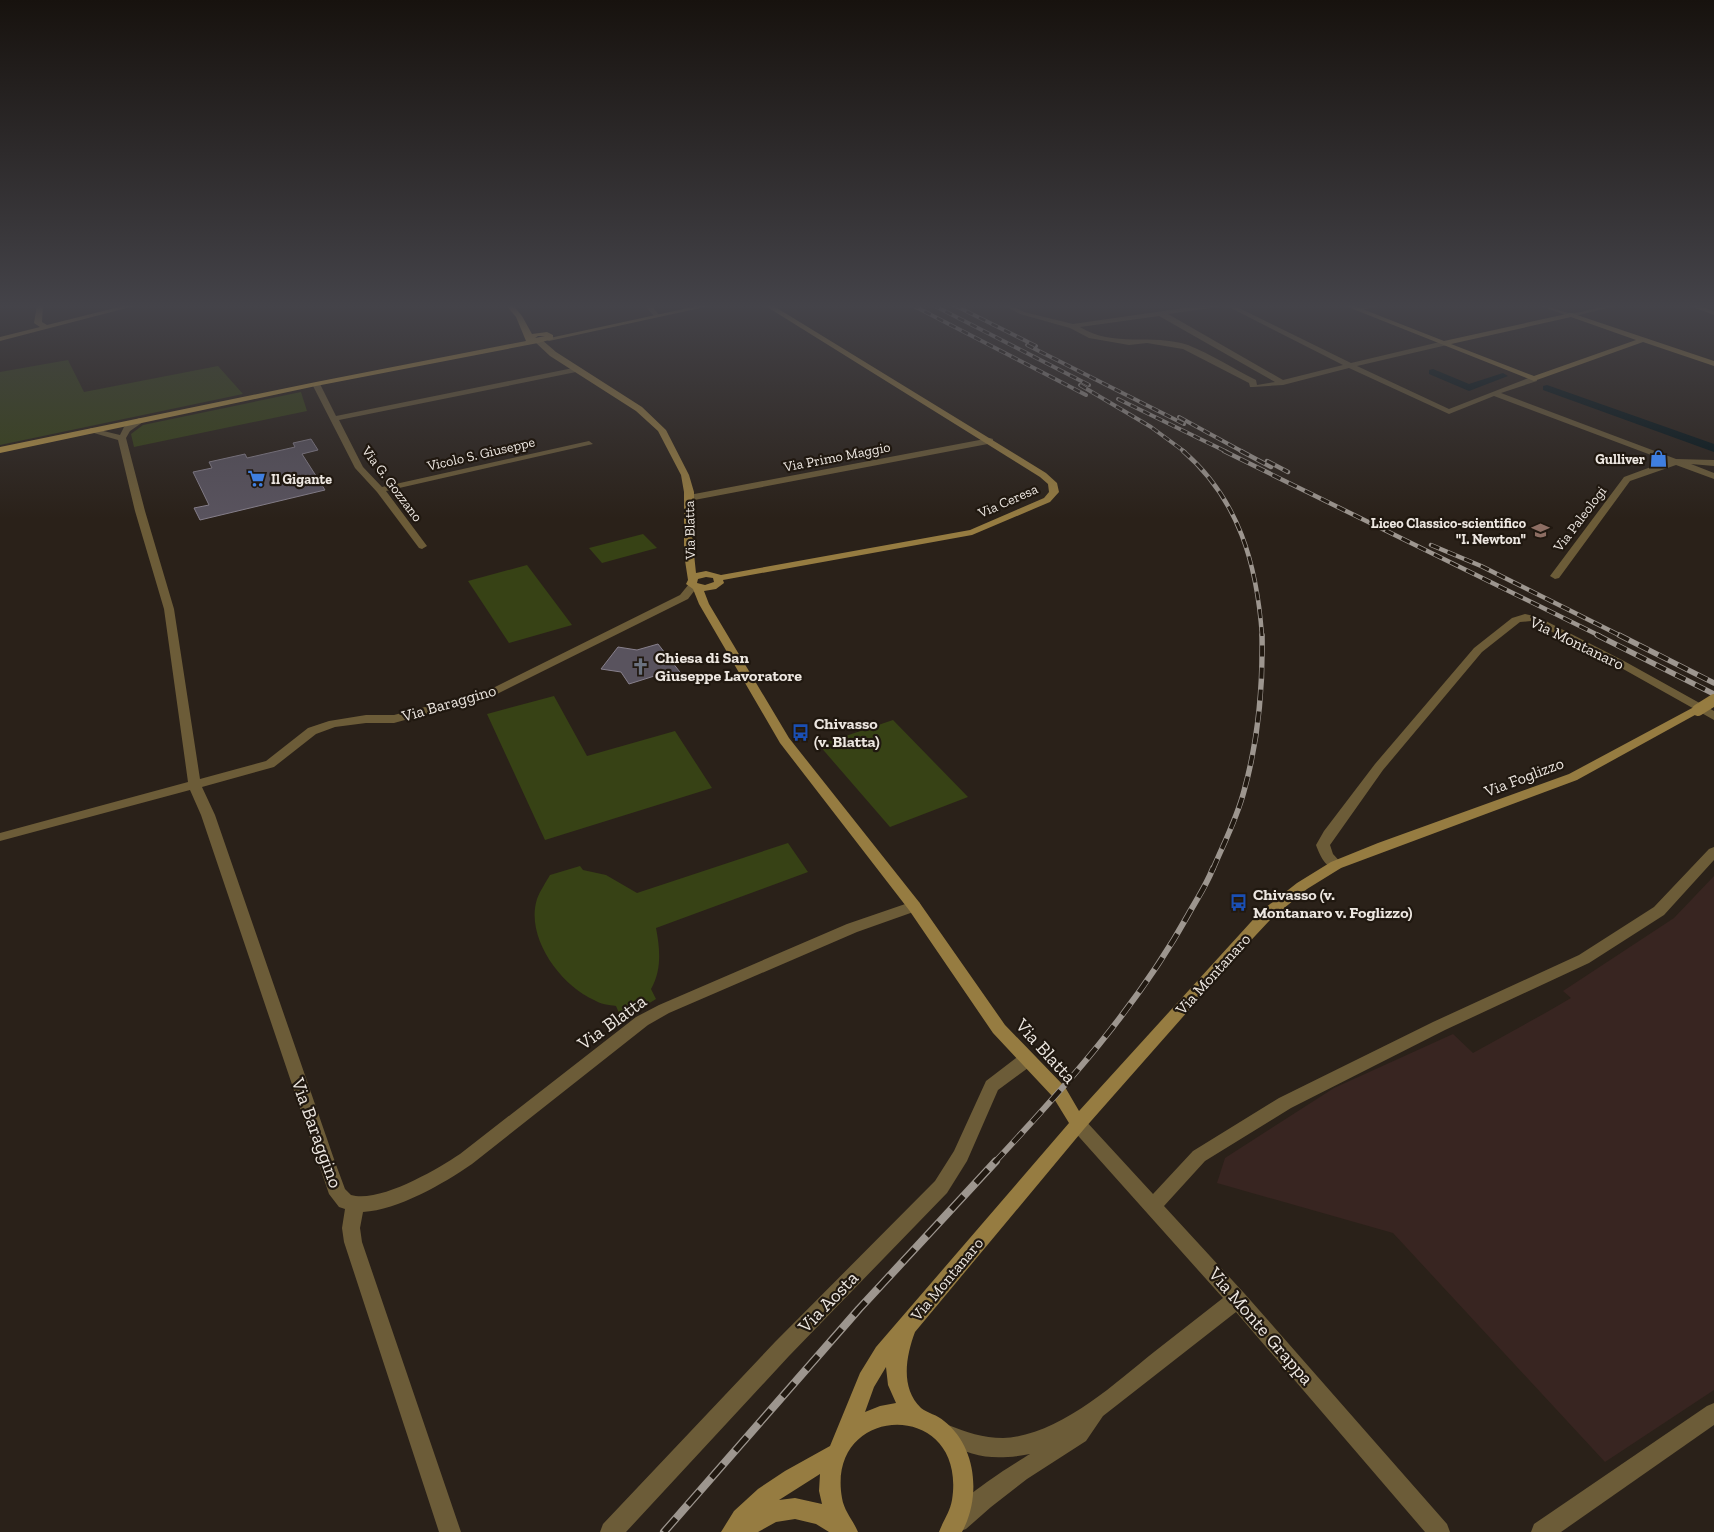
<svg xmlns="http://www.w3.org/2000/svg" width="1714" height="1532" font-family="'Zilla Slab',serif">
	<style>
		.industrial { fill: #382521 }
		.green { fill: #374215 }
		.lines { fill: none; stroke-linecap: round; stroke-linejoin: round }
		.canal { fill: #041519; fill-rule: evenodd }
		.building { fill: #59535e; stroke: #87808c }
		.street { fill: #6c5c38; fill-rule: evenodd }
		.secondary { fill: #967c41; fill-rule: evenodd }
		.primary { fill: #b79546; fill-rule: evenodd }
		.rail-far4-casing { stroke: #9d968f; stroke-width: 4 }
		.rail-far3-casing { stroke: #9d968f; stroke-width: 4.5 }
		.rail-far2-casing { stroke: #9d968f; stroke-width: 5.5 }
		.rail-far1-casing { stroke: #9d968f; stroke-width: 6 }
		.rail-casing { stroke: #9d968f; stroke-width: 8 }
		.rail-far4 { stroke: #201810; stroke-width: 2.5; stroke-dasharray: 7; stroke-linecap: butt }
		.rail-far3 { stroke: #201810; stroke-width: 3; stroke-dasharray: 9; stroke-linecap: butt }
		.rail-far2 { stroke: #201810; stroke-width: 4; stroke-dasharray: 11; stroke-linecap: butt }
		.rail-far1 { stroke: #201810; stroke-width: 4.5; stroke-dasharray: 14; stroke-linecap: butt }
		.rail { stroke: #201810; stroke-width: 5.5; stroke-dasharray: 18; stroke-linecap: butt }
		.secondary-bridge { stroke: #967c41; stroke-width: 12 }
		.labels { text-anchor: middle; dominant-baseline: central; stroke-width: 4.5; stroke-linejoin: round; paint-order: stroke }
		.far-street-label { font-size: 14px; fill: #ede7e1; stroke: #201810 }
		.far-poi-label { font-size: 14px; font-weight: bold; fill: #ede7e1; stroke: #201810; text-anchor: end }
		.street-label { font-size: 16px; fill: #ede7e1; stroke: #201810 }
		.poi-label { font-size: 16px; font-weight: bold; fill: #ede7e1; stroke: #201810; text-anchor: start }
		.near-street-label { font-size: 19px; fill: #ede7e1; stroke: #201810 }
	</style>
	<rect width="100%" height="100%" fill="#2a2119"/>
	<!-- industrial -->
	<polygon class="industrial" points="1714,876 1714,1390 1605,1462 1393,1233 1217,1183 1225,1158 1334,1088 1453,1034 1473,1053 1547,1012 1571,998 1563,991 1674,918"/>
	<!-- green -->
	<g class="green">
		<polygon points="68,360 84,392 218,366 243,394 0,445 0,372"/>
		<polygon points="301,392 307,411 134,447 131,434 143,425"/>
		<polygon points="643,534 657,548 602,563 589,548"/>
		<polygon points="527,565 572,625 509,643 468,581"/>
		<polygon points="554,696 587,756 675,731 712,788 545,840 487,714"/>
		<polygon points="893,720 968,797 890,827 819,745"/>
		<path d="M 788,843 L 808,872 L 656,928 C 660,949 662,970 651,989 L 656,999 L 622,1020 L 616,1006 C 609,1005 600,1004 594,1000 C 560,985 525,937 537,899 C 540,891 546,882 550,875 L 580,866 L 583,870 L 606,875 L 637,893 Z"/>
	</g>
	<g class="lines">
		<!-- canal -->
		<g class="canal">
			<polygon points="1433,369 1469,384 1503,373 1508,376 1469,391 1429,374 1429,370"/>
			<polygon points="1547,385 1714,444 1714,452 1543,390 1543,386"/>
		</g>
	</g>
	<!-- building -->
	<g class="building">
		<polygon points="311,439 318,450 302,454 325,490 200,520 194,508 209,505 193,472 212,468 209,462 245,454 247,458 295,447 293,443"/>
		<polygon points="658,644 683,676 664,673 629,684 621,672 601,669 618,647 637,650"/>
	</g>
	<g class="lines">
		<!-- street -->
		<g class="street">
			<polygon points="644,305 651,305 659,315 658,316 654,316"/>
			<path d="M 1003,305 L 1011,305 L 1024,312 L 1073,324 L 1205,305 L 1221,305 L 1218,307 L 1168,314 L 1283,380 L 1343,365 L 1225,305 L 1233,305 L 1351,363 L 1444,341 L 1448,343 L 1447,345 L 1357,366 L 1449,409 L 1531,377 L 1537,377 L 1537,381 L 1501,393 L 1676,459 L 1714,460 L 1714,466 L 1691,464 L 1714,473 L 1714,479 L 1676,465 L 1630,481 L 1559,578 L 1555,579 L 1550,576 L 1624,477 L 1667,461 L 1494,396 L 1449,414 L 1349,368 L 1283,385 L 1253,387 L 1250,387 L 1249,383 L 1183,349 L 1147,343 L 1129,345 L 1089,338 L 1070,328 L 1020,314 ZM 1159,316 L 1275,382 L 1257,385 L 1256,380 C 1234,369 1211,354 1188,345 C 1152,333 1113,348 1080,327 Z"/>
			<polygon points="1368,305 1381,305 1358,311 1355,309"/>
			<path d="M 1538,305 C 1550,305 1561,313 1572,313 C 1588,312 1603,304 1619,305 L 1571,317 Z"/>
			<polygon points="1687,305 1696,305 1714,311 1714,315"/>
			<polygon points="578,367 582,369 581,371 339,420 363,467 382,487 589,441 593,444 386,491 427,546 422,549 419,548 377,492 355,468 312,384 319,382 336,416"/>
			<path d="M 139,418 L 146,420 L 130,431 L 126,438 L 145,511 L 174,609 L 200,779 L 266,761 L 308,728 L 329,721 L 366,715 L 394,715 L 487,691 L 680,595 L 689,584 L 693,583 L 698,586 L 688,599 L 495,695 L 394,723 L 366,723 L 335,727 L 316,734 L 274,767 L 202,787 L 215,815 L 335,1162 L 345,1189 L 351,1195 C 380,1203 436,1170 460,1154 L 636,1017 L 659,1005 L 847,924 L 914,901 L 919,902 L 921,906 L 919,910 L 857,932 L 669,1013 L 648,1025 L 472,1164 C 443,1184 398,1210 363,1212 L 360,1228 L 362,1242 L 461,1532 L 439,1532 L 344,1242 L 342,1228 L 345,1209 L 339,1207 L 329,1194 L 201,815 L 190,790 L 0,841 L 0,833 L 188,782 L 164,609 L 135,511 L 118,440 L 87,431 L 91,428 L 120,435 L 124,427 Z"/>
			<polygon points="990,438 993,439 993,443 689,501 684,498 689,495"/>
			<path d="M 1525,614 L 1538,617 L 1624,661 L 1714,711 L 1714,720 L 1616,665 L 1531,621 L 1520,622 L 1482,652 L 1383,770 L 1330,845 L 1333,854 L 1343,865 L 1341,868 C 1327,872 1320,856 1316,845 L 1324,831 L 1375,764 L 1474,648 L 1512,618 Z"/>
			<path d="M 1714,847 L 1714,860 L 1664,915 L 1589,963 L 1445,1030 L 1291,1108 L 1205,1161 L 1164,1206 L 1244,1293 L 1447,1524 L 1450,1532 L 1425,1532 L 1236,1312 L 1103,1416 L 1086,1441 L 1027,1479 L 991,1507 L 966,1529 L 958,1532 L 950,1529 L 947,1521 C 956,1499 1009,1467 1030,1454 C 991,1461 977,1457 941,1442 L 938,1435 L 941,1428 L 948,1425 C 966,1432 983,1438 1003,1438 C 1058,1436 1113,1385 1154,1352 C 1177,1334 1200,1316 1223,1298 L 1072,1129 L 1070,1124 L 1072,1119 L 1078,1117 L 1084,1119 L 1153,1194 L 1193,1151 L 1279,1098 L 1433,1022 L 1579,955 L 1654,907 L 1709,849 Z"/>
			<polygon points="1026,1053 1032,1055 1034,1060 1032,1065 998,1090 967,1161 947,1193 789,1356 626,1532 600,1532 603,1524 775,1342 935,1181 954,1151 986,1081 1020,1055"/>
			<polygon points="1714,1403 1714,1425 1561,1532 1531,1532 1534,1524 1707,1406"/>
		</g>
		<!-- secondary -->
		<g class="secondary">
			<polygon points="37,305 43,305 42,322 47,325 127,305 138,305 0,341 0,337 40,327 34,323"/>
			<polygon points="702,305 714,305 549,341 545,339"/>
			<path d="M 764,305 L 772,305 L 1046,473 L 1057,483 L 1059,492 L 1050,502 L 972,535 L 723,580 L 724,583 L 716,589 L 704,591 L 709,604 L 789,738 L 919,902 L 1005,1025 L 1065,1087 L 1079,1111 L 1260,912 L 1297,883 L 1331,862 L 1378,843 L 1569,774 L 1694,707 L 1702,707 L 1704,710 L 1577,780 L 1341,868 L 1307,889 L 1270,920 L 1241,951 L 1084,1129 L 915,1332 C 906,1356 900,1388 921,1408 C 927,1413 938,1415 944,1421 C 977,1447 981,1497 962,1532 L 939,1532 C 943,1521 950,1512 952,1500 C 968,1398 825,1402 842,1498 C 844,1511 853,1520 858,1532 L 829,1532 L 816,1524 L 795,1519 L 776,1522 L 758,1532 L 721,1532 L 734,1511 L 758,1489 L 785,1471 L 830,1446 L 860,1373 L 876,1347 L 1069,1123 L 1053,1097 L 993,1033 L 909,910 L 780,743 L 699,604 L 693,589 L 686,584 L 688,580 L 684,554 L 684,492 L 681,475 L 658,431 L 636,411 L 550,356 L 534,341 L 541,339 L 556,352 L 642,407 L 666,430 L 689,475 L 694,492 L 694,554 L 696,573 L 706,571 L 721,575 L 970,530 L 1044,498 L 1049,492 L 1048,484 L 1040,477 ZM 706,577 L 713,578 L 714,582 L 705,585 L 697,583 L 698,579 ZM 886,1367 L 888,1385 L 896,1403 L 880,1406 L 865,1412 L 874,1387 ZM 820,1474 L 819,1491 L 822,1504 L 795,1498 L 779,1500 Z"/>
			<path d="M 1343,305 L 1352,305 L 1444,341 L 1571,313 L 1714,361 L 1714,366 L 1643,342 L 1534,381 ZM 1571,317 L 1636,340 L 1534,376 L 1451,344 Z"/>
		</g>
		<!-- primary -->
		<path class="primary" d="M 506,305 L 513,305 L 522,316 L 532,334 L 547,332 L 553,335 L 553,339 L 538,343 L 316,386 L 0,453 L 0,447 L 316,382 L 526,341 L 516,317 ZM 538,336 L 545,336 L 535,338 Z"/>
		<defs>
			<g id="rail-far4">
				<polyline points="912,305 1086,395"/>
				<polyline points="933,305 1089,385"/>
				<polyline points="954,305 1036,346"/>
				<polyline points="1027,345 1184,424"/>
				<polyline points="1080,385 1151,427 1185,452"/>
				<polyline points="1118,399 1227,452"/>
				<polyline points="1179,417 1243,452"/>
			</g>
			<g id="rail-far3">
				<path d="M 1183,451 C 1239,499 1257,565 1262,636"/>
				<polyline points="1224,451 1600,636"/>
				<polyline points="1241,451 1271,467"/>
				<polyline points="1267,461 1288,472"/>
				<polyline points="1431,545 1481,566 1621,636"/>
			</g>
			<g id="rail-far2">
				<polyline points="1597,635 1714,694"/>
				<polyline points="1619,635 1714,683"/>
				<path d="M 1213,869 C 1224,843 1237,818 1244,791 C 1258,741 1263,687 1262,635"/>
			</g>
			<path id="rail-far1" d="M 994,1163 C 1066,1086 1137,1007 1188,915 C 1197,899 1207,884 1213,868"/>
			<polyline id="rail" points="664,1532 859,1309 996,1161"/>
		</defs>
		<!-- rail-far4 casing -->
		<use href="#rail-far4" class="rail-far4-casing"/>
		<!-- rail-far3 casing -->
		<use href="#rail-far3" class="rail-far3-casing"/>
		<!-- rail-far2 casing -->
		<use href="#rail-far2" class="rail-far2-casing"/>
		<!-- rail-far1 casing -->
		<use href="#rail-far1" class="rail-far1-casing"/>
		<!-- rail casing -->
		<use href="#rail" class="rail-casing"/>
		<!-- rail-far4 -->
		<use href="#rail-far4" class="rail-far4"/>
		<!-- rail-far3 -->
		<use href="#rail-far3" class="rail-far3"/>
		<!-- rail-far2 -->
		<use href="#rail-far2" class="rail-far2"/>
		<!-- rail-far1 -->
		<use href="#rail-far1" class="rail-far1"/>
		<!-- rail -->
		<use href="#rail" class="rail"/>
		<!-- secondary-bridge -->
		<polyline class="secondary-bridge" points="1698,710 1714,700"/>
	</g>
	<!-- sky -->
	<linearGradient id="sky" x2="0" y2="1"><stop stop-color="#17120e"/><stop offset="0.59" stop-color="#444349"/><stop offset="1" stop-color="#444349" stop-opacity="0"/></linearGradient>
	<rect width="1714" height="519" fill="url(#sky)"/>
	<!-- icons -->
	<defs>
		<symbol id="shop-bare" viewBox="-9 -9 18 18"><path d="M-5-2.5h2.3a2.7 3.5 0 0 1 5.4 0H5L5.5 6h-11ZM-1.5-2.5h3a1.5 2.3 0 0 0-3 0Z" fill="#3f7fe0" stroke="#201810" stroke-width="2.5" paint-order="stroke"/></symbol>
		<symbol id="supermarket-bare" viewBox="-9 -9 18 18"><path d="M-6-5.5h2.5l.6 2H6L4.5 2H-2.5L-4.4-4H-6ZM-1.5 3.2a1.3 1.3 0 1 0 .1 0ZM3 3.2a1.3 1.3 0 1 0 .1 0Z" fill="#3f7fe0" stroke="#201810" stroke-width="2.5" paint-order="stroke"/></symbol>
		<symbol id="school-bare" viewBox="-9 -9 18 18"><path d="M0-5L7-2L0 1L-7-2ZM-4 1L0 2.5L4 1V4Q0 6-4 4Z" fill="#8d6e63" stroke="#201810" stroke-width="2.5" paint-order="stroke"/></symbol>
		<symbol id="church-bare" viewBox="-9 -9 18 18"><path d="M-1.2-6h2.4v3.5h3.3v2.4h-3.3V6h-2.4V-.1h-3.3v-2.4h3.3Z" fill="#6b7280" stroke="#201810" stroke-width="2.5" paint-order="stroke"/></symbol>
		<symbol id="bus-bare" viewBox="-9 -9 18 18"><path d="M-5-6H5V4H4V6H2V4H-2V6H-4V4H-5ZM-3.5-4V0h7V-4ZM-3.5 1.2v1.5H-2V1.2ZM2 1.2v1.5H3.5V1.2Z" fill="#1a4fb4" stroke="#201810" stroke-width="2.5" paint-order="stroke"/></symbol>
	</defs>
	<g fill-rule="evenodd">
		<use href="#shop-bare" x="1646" y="446" width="25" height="25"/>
		<use href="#supermarket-bare" x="244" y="466" width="25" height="25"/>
		<use href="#school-bare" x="1528" y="518" width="25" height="25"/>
		<use href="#church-bare" x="628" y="654" width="25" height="25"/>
		<use href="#bus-bare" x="788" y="720" width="25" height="25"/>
		<use href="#bus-bare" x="1226" y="890" width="25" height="25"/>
	</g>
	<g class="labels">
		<!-- far-street labels -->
		<g class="far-street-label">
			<text transform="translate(481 454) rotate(-13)">Vicolo S. Giuseppe</text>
			<text transform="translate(837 457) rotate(-11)">Via Primo Maggio</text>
			<text transform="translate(392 484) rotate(53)">Via G. Gozzano</text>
			<text transform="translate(1008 501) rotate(-24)">Via Ceresa</text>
			<text transform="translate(1580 519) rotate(-53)">Via Paleologi</text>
			<text transform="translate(690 530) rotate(-91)">Via Blatta</text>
		</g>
		<!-- far-poi labels -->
		<g class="far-poi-label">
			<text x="1645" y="459">Gulliver</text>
			<text x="271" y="479" text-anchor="start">Il Gigante</text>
			<text x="1526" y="523">Liceo Classico-scientifico<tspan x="1526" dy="16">"I. Newton"</tspan></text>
		</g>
		<!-- street labels -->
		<g class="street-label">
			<text transform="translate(1577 643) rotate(26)">Via Montanaro</text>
			<text transform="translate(449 703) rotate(-16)">Via Baraggino</text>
			<text transform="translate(1524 777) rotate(-21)">Via Foglizzo</text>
			<text transform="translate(1213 974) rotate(-48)">Via Montanaro</text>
			<text transform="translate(947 1279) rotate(-50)">Via Montanaro</text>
		</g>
		<!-- poi labels -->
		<g class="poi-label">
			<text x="655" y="657">Chiesa di San<tspan x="655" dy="18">Giuseppe Lavoratore</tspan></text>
			<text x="814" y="723">Chivasso<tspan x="814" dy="18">(v. Blatta)</tspan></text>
			<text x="1253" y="894">Chivasso (v.<tspan x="1253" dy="18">Montanaro v. Foglizzo)</tspan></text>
		</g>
		<!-- near-street labels -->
		<g class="near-street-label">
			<text transform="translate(612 1022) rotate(-36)">Via Blatta</text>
			<text transform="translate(1046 1051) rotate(48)">Via Blatta</text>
			<text transform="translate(317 1133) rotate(70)">Via Baraggino</text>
			<text transform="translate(828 1302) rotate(-46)">Via Aosta</text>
			<text transform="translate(1261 1326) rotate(49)">Via Monte Grappa</text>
		</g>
	</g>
</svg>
